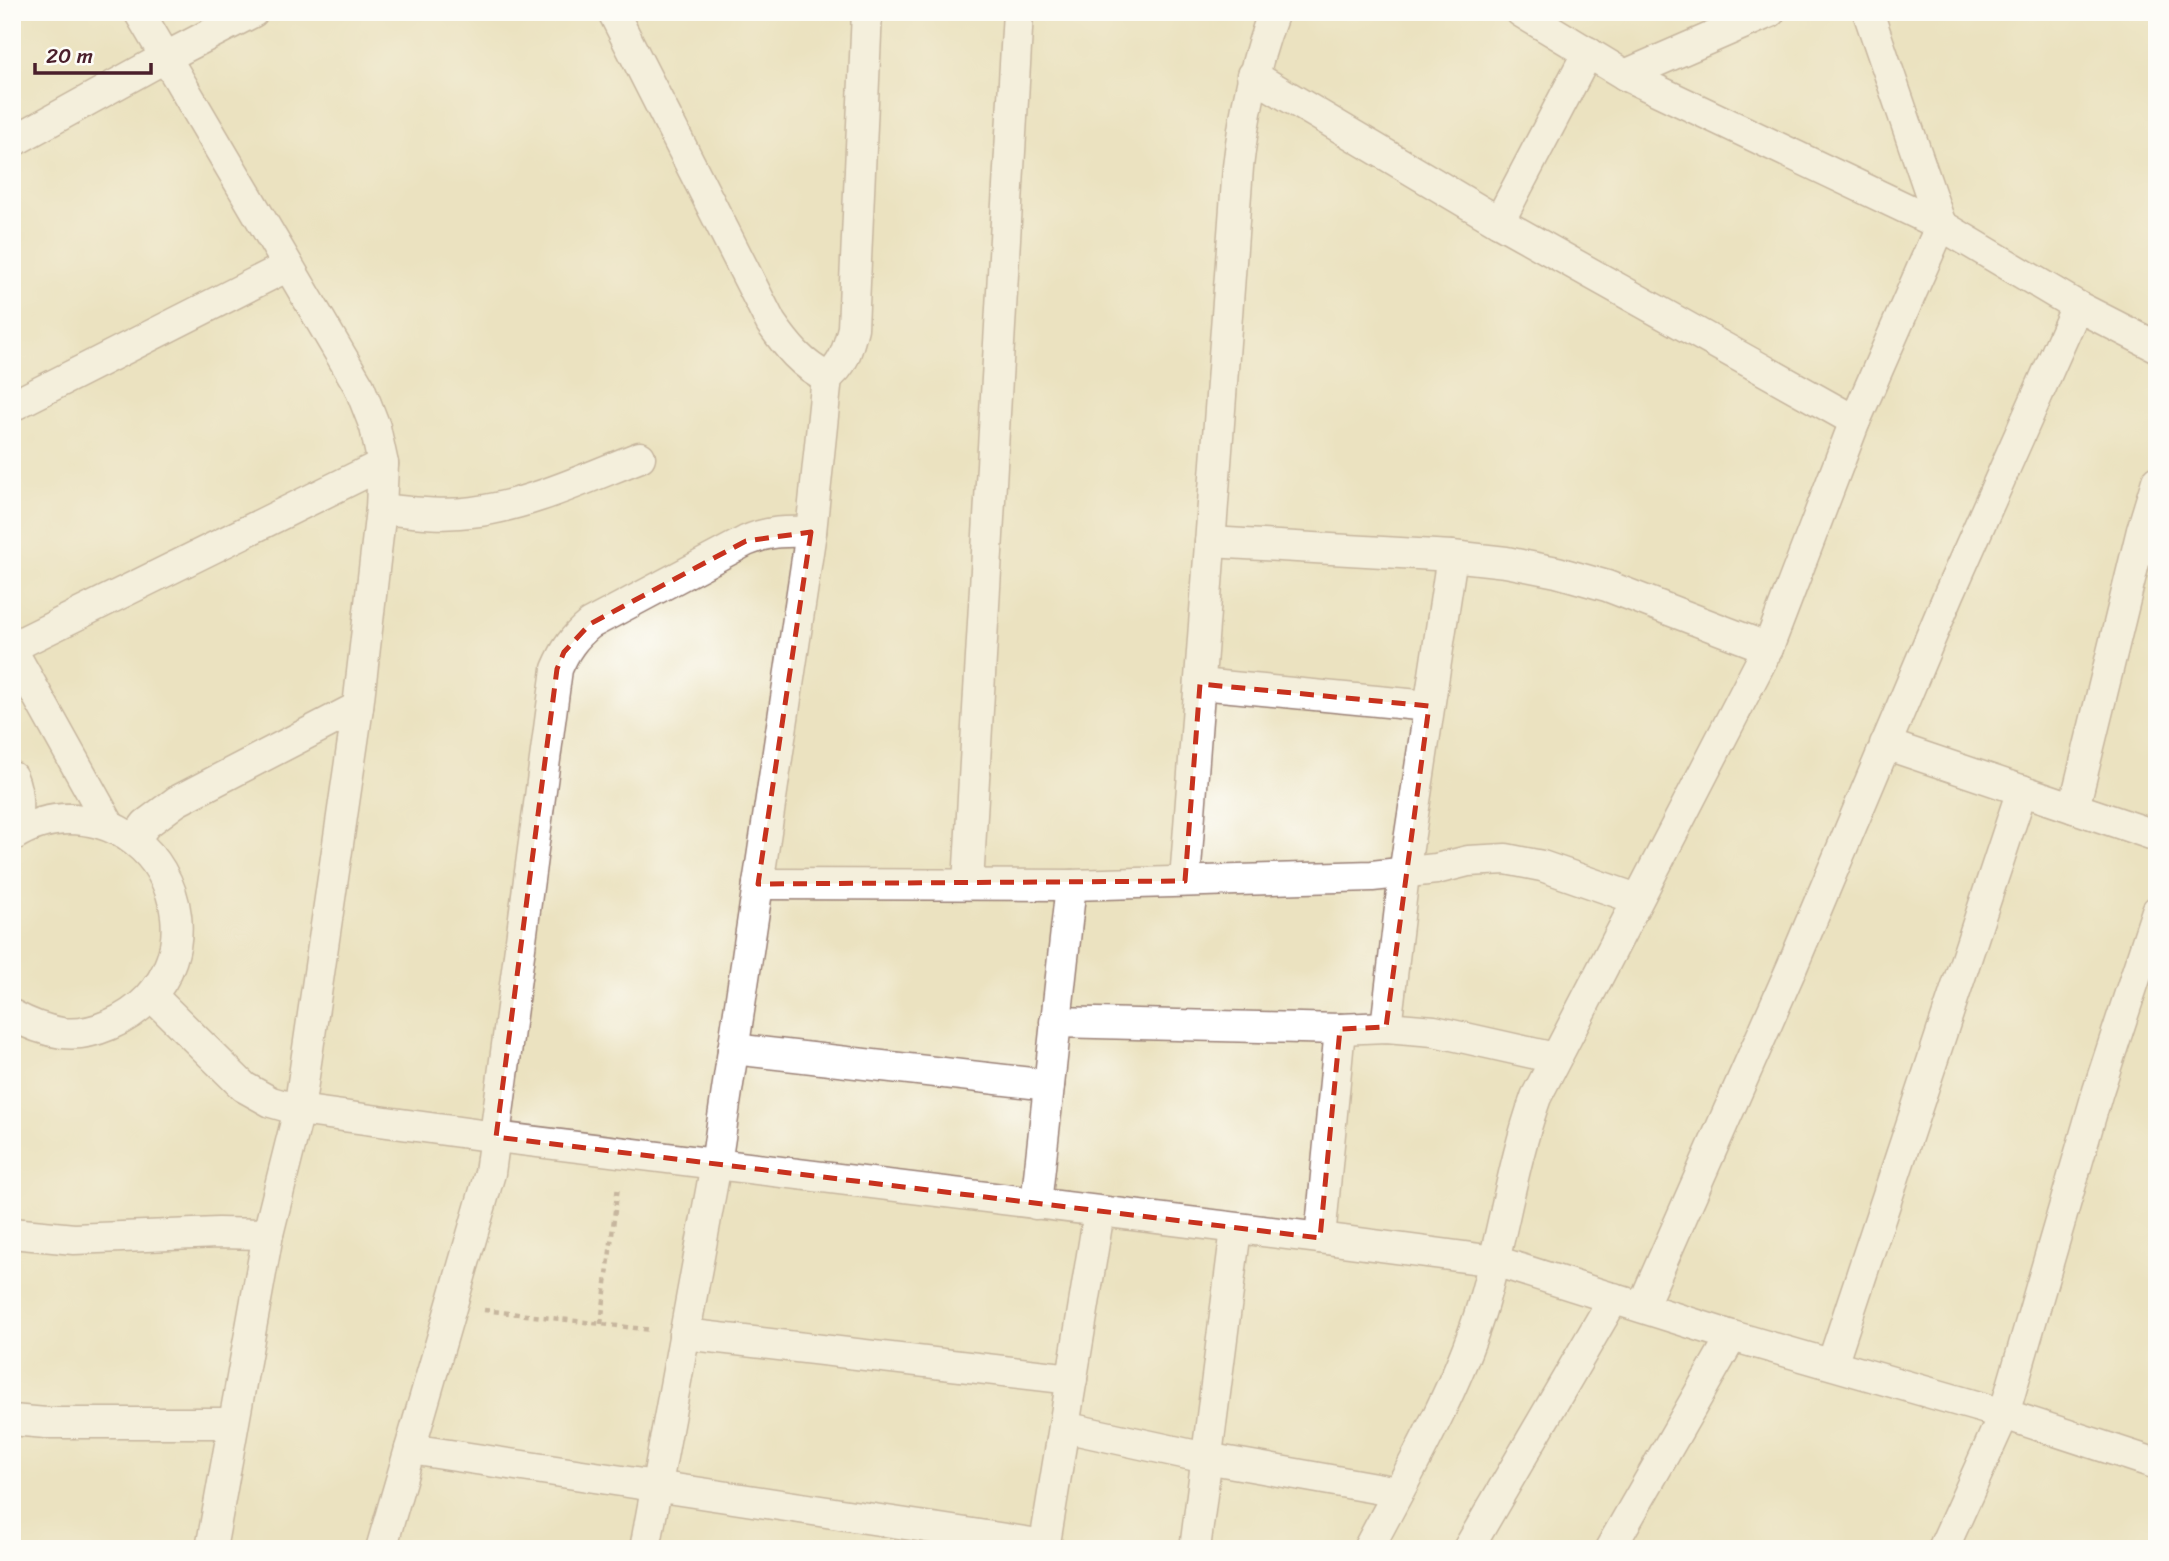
<svg xmlns="http://www.w3.org/2000/svg" width="2169" height="1561" font-family="Sriracha,sans-serif">
	<style>
		.lines { fill: none; stroke-linecap: round; stroke-linejoin: round }
		.minor-casing { stroke: #9a8076; stroke-width: 33 }
		.path { stroke: #9a8076; stroke-width: 4.5; stroke-dasharray: 5 5; stroke-linecap: butt }
		.minor { stroke: #fff; stroke-width: 30 }
		.marked { fill: none; stroke: #c8321e; stroke-width: 5; stroke-dasharray: 14 9; stroke-linejoin: round }
	</style>
	<rect width="100%" height="100%" fill="#fdfcf7"/>
	<filter id="ink" filterUnits="userSpaceOnUse"><feTurbulence type="fractalNoise" baseFrequency=".0143" numOctaves="2"/><feDisplacementMap in="SourceGraphic" scale="14" xChannelSelector="R" yChannelSelector="G"/><feConvolveMatrix kernelMatrix="1 2 1 2 8 2 1 2 1" color-interpolation-filters="sRGB"/></filter>
	<filter id="wash" filterUnits="userSpaceOnUse"><feTurbulence type="fractalNoise" baseFrequency=".00686" numOctaves="4" result="noise"/><feDisplacementMap in="SourceGraphic" scale="28" xChannelSelector="R" yChannelSelector="G"/><feGaussianBlur stdDeviation="1.57" result="paint"/><feColorMatrix in="noise" values="0 0 0 0 0 0 0 0 0 0 0 0 0 0 0 0 0 1.4 0 .05"/><feComposite in="paint" operator="in"/></filter>
	<g filter="url(#wash)">
		<rect width="100%" height="100%" fill="#ebe2c0"/>
	</g>
	<g filter="url(#ink)">
		<g class="lines">
			<defs>
				<g id="minor">
					<polyline points="139,12 359,386 375,427 383,464 381,509 358,707 299,1110 268,1234 211,1549"/>
					<path d="M 613,12 L 771,323 C 787,346 802,365 827,377 C 844,366 848,347 853,328 L 867,12"/>
					<polyline points="1521,12 1625,75 1941,225 2077,306 2157,347"/>
					<polyline points="1252,75 1499,222 1855,421"/>
					<polyline points="1625,75 1770,12"/>
					<polyline points="12,142 166,57 253,12"/>
					<polyline points="1499,222 1588,52"/>
					<polyline points="12,406 288,266"/>
					<path d="M 381,509 C 412,512 442,516 472,512 C 530,505 586,478 640,457"/>
					<polyline points="1210,542 1452,556 1506,562 1557,572 1607,586 1768,648"/>
					<polyline points="12,647 383,464"/>
					<polyline points="12,650 110,826"/>
					<polyline points="1200,684 1429,706"/>
					<polyline points="1885,744 2157,836"/>
					<path d="M 12,777 C 20,795 17,815 15,834"/>
					<polyline points="2074,808 2142,530 2157,481"/>
					<path d="M 12,836 C 39,819 69,815 99,823 C 124,830 148,848 161,871 C 195,930 172,999 109,1025 C 95,1031 77,1035 62,1033 C 43,1030 28,1024 12,1015"/>
					<polyline points="134,840 146,824 177,801 358,707"/>
					<path d="M 1185,881 L 1238,167 C 1244,113 1254,63 1274,12"/>
					<polyline points="758,884 1071,885 1372,876 1436,869 1468,861 1506,859 1542,866 1637,899"/>
					<polyline points="968,884 1018,12"/>
					<polyline points="152,996 244,1087 271,1102 299,1110 496,1137 1320,1238 1495,1261 1732,1336 2004,1414 2157,1464"/>
					<polyline points="1055,1022 1340,1029 1386,1027 1434,1031 1555,1058"/>
					<polyline points="1386,1027 1404,874 1452,556"/>
					<polyline points="733,1049 1049,1085"/>
					<polyline points="1036,1204 1071,885"/>
					<polyline points="12,1233 74,1239 218,1233 268,1234"/>
					<polyline points="1320,1238 1340,1029"/>
					<polyline points="1642,1307 1792,967 1949,594 2077,306"/>
					<polyline points="684,1334 1072,1379"/>
					<polyline points="1832,1364 2022,790"/>
					<polyline points="12,1420 46,1423 232,1423"/>
					<polyline points="1064,1427 1206,1458 1398,1492"/>
					<polyline points="410,1449 1045,1545"/>
					<path d="M 381,1549 L 490,1173 L 557,669 C 565,650 574,637 590,624 L 746,541 C 768,531 787,531 811,532"/>
					<polyline points="645,1549 716,1164 811,532 827,377"/>
					<polyline points="1044,1549 1099,1212"/>
					<polyline points="1195,1549 1236,1229"/>
					<path d="M 1368,1549 C 1407,1475 1455,1392 1480,1313 C 1502,1242 1511,1167 1536,1097 L 1768,648 L 1855,421 L 1941,225 L 1868,12"/>
					<polyline points="1468,1549 1614,1298"/>
					<polyline points="1610,1549 1732,1336"/>
					<polyline points="1943,1549 2004,1414 2098,1091 2157,911"/>
				</g>
			</defs>
			<!-- minor casing -->
			<use href="#minor" class="minor-casing"/>
			<!-- path -->
			<g class="path">
				<polyline points="484,1310 652,1330"/>
				<polyline points="601,1324 618,1186"/>
			</g>
			<!-- minor -->
			<use href="#minor" class="minor"/>
		</g>
	</g>
	<!-- marked area -->
	<path d="M0 0H2169V1561H0ZM 811,532 L 758,884 L 1185,881 L 1200,684 L 1429,706 L 1386,1027 L 1340,1029 L 1320,1238 L 496,1137 L 557,669 L 564,652 L 590,624 L 746,541 Z" fill="#ebe2c0" fill-opacity=".55" fill-rule="evenodd"/>
	<path class="marked" d="M 811,532 L 758,884 L 1185,881 L 1200,684 L 1429,706 L 1386,1027 L 1340,1029 L 1320,1238 L 496,1137 L 557,669 L 564,652 L 590,624 L 746,541 Z"/>
	<!-- margin -->
	<rect width="2169" height="1561" fill="none" stroke="#fdfcf7" stroke-width="42"/>
	<!-- scale -->
	<path d="M35 63v10h116v-10" fill="none" stroke="#4a1f2b" stroke-width="3.5"/>
	<text x="46" y="63" font-size="21" fill="#4a1f2b" stroke="#fdfcf7" stroke-width="5" paint-order="stroke">20 m</text>
</svg>
